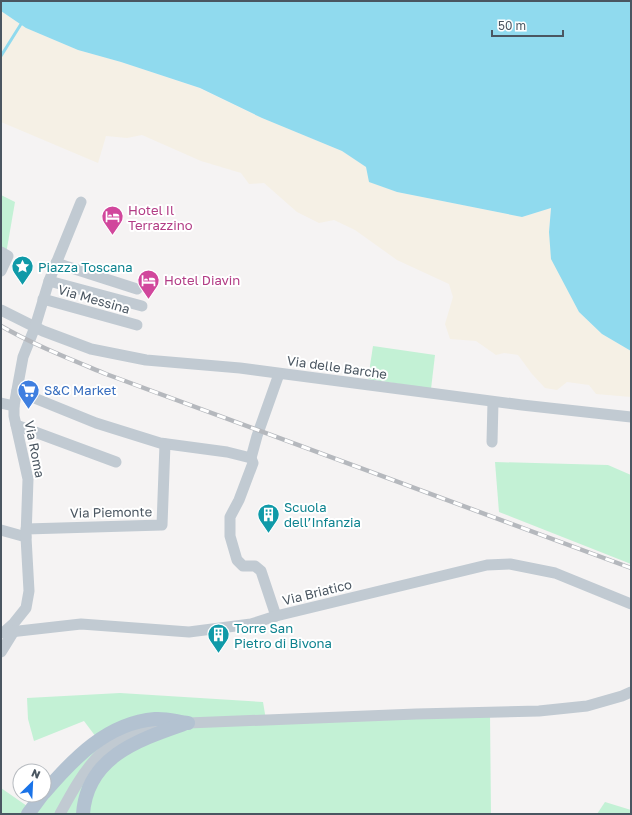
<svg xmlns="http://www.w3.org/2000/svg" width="632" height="815" font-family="'Golos Text',sans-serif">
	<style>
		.green { fill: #c3f1d5 }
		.sand { fill: #f5f0e5 }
		.water { fill: #90daee }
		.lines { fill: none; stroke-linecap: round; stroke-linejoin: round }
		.stream { stroke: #90daee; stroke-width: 3 }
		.minor { stroke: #c1cad2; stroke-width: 11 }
		.major { stroke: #b3c2d1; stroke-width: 14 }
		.rail-casing { stroke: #b5b8bd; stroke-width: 4.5 }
		.rail { stroke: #fff; stroke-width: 3; stroke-dasharray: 9; stroke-linecap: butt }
		.labels { text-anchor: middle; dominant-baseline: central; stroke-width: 4; stroke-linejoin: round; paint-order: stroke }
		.hotel-label { font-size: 13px; fill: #b23c85; stroke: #fff; text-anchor: start }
		.culture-label { font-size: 13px; fill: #0d838f; stroke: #fff; text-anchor: start }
		.street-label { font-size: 13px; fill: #4a5661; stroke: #fff }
		.shop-label { font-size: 13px; fill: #366cbe; stroke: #fff; text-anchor: start }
	</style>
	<rect width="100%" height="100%" fill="#f5f3f3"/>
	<!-- green -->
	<g class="green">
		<polygon points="1,195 15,202 6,254 1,252"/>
		<polygon points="373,346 435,355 431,389 368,379"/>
		<polygon points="495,462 608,465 631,475 631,564 499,512"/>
		<polygon points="120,693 263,702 266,720 490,713 491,814 1,814 1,788 27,806 96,737 84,721 34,741 28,719 27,698"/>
		<polygon points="605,802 631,810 631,814 597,814"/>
	</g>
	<!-- sand -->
	<polygon class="sand" points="1,11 26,28 78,50 121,62 199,88 262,118 342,151 366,167 370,182 397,192 522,217 551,208 549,232 566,286 579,312 602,334 631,351 631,397 596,394 589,385 567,382 557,390 545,388 532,374 518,355 504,353 496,355 476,341 450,339 445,324 453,297 449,284 397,260 355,230 334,220 319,223 297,212 264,183 249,184 241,173 201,161 142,135 127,138 106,136 98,163 1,122"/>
	<!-- water -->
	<polygon class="water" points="1,1 631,1 631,351 602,334 579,312 551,259 549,232 551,208 522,217 397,192 369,182 366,167 342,151 262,118 200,88 121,62 78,50 26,28 1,11"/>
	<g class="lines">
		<!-- stream -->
		<polyline class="stream" points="1,56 21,24"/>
		<!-- minor -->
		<g class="minor">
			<polyline points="1,252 8,256 1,271"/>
			<polyline points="56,263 137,289"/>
			<polyline points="49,281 142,306"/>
			<polyline points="43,299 137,325"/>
			<polyline points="1,310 43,331 91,349 146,360 240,368 522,405 631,417"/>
			<polyline points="17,391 96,423 160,443 227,452 251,458 253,463 239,500 230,517 230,536 237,560 243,566 255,566 261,571 276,616"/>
			<polyline points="1,403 14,406"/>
			<polyline points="16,425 116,462"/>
			<polyline points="492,442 493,402"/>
			<polyline points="251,458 257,436 279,374"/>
			<polyline points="26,529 162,525 165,444"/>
			<polyline points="1,530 26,537"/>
			<polyline points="4,632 14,623 26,608 29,591 26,537 28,479 14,416 14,406 23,357 35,327 49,281 81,202"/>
			<polyline points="1,633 81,624 189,632 251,624 276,616 487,565 510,564 555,573 631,604"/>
			<polyline points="1,652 14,631"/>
			<path d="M 60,814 C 84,770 102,737 155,727 C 166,725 177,724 188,723 L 416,714 L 539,711 L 587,706 L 622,696 L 631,692"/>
		</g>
		<!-- major -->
		<g class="major">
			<path d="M 44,793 C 73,759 107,723 155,719 C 166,718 178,722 188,723"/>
			<polyline points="28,814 42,795"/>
			<path d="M 83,814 C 87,757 138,740 184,724"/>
		</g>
		<defs>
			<path id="rail" d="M 1,326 C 34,345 70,359 106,374 L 631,568"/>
		</defs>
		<!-- rail casing -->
		<use href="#rail" class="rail-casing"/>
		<!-- rail -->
		<use href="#rail" class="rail"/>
	</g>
	<!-- icons -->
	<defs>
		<symbol id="hotel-pin" viewBox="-11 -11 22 30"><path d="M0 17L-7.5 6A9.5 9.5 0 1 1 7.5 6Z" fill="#d1479c" stroke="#fff"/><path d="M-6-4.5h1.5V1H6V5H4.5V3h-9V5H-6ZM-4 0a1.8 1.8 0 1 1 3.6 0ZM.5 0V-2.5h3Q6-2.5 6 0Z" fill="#fff"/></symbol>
		<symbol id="sight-pin" viewBox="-11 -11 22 30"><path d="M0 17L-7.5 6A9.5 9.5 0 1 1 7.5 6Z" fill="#0f9aa8" stroke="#fff"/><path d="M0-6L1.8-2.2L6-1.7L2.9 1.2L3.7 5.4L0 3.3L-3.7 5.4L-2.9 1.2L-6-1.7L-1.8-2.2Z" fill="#fff"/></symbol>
		<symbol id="supermarket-pin" viewBox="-11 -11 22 30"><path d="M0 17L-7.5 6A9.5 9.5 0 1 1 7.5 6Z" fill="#3f7fe0" stroke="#fff"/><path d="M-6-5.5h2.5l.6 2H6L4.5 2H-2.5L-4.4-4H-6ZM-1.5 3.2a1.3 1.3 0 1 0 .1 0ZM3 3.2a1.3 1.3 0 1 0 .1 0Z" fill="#fff"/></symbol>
		<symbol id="building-pin" viewBox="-11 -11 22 30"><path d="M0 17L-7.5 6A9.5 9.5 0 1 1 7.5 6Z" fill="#0f9aa8" stroke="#fff"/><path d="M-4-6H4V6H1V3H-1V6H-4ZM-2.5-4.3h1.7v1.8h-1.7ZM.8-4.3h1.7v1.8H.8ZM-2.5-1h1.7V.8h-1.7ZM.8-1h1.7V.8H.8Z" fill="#fff"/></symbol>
	</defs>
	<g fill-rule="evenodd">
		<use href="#hotel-pin" x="100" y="204" width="25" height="34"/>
		<use href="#sight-pin" x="10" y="254" width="25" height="34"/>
		<use href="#hotel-pin" x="136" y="268" width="25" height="34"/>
		<use href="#supermarket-pin" x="16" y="378" width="25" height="34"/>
		<use href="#building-pin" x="256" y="502" width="25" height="34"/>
		<use href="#building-pin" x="206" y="622" width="25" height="34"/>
	</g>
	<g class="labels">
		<!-- hotel labels -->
		<g class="hotel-label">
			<text x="128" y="210">Hotel Il<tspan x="128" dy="15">Terrazzino</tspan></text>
			<text x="164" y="280">Hotel Diavin</text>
		</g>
		<!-- culture labels -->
		<g class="culture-label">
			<text x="38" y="267">Piazza Toscana</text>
			<text x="284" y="507">Scuola<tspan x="284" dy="15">dell’Infanzia</tspan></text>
			<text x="234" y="628">Torre San<tspan x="234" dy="15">Pietro di Bivona</tspan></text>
		</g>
		<!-- street labels -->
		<g class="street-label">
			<text transform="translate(94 299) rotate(16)">Via Messina</text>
			<text transform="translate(337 367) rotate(8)">Via delle Barche</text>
			<text transform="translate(35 449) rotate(79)">Via Roma</text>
			<text transform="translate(111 512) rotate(-1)">Via Piemonte</text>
			<text transform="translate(317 592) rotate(-14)">Via Briatico</text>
		</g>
		<!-- shop labels -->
		<g class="shop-label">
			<text x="44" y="390">S&amp;C Market</text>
		</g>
	</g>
	<!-- border -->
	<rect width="632" height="815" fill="none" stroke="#4a5661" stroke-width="4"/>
	<!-- north arrow -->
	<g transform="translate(32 783) rotate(24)"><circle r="19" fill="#ffffff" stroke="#b7bbc0"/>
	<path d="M0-3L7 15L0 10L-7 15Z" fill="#1a73e8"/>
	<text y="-6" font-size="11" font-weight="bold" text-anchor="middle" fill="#4a5661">N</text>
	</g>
	<!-- scale -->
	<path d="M492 30v6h71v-6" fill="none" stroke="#4a5661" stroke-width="2"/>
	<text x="498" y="30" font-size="12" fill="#4a5661" stroke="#ffffff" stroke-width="3" paint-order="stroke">50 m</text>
</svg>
